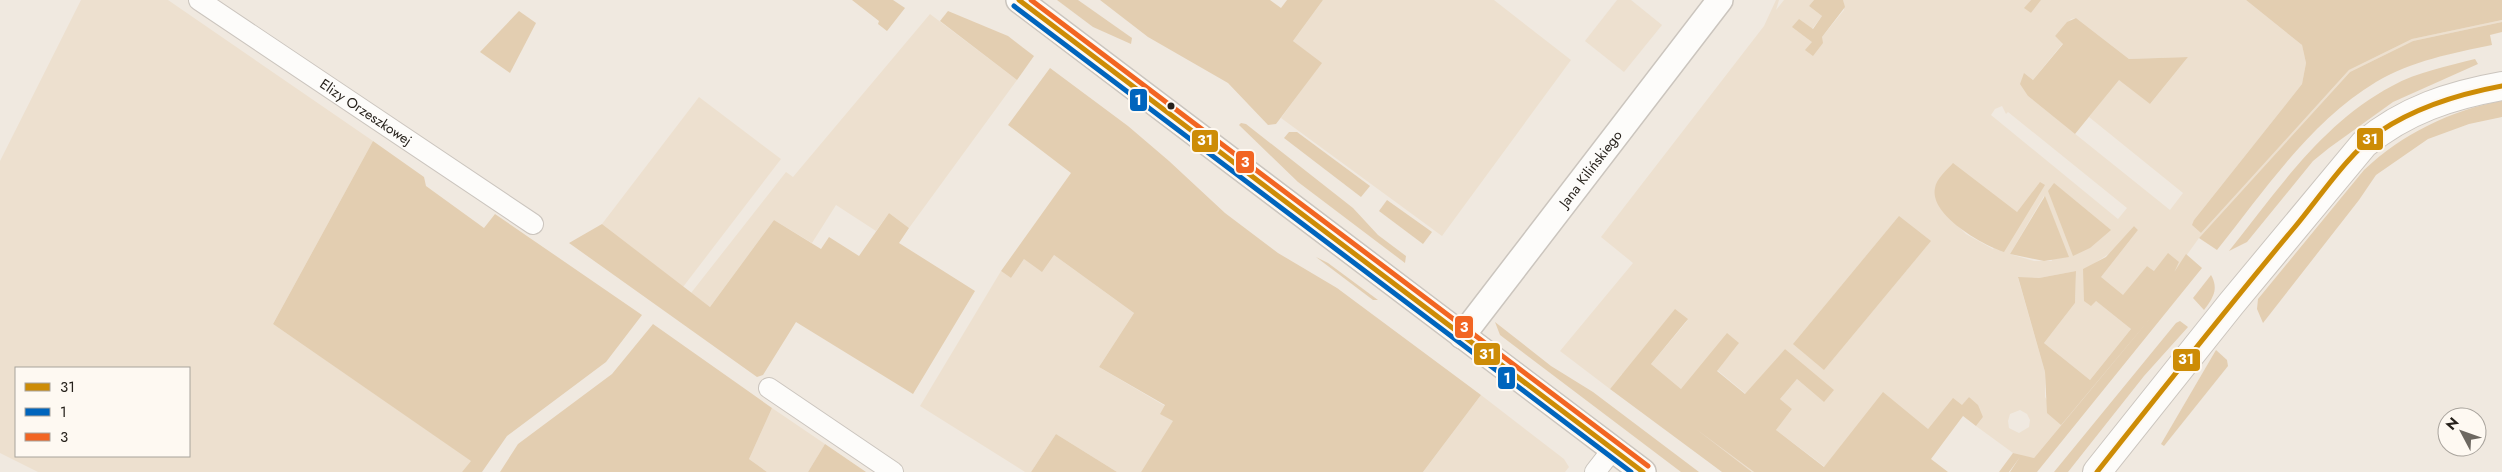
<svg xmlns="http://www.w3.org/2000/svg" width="2502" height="472" font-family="Jost,sans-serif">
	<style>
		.built { fill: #ede0cf; fill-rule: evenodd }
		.green { fill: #e3ceb1 }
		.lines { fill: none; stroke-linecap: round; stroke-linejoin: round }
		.minor-casing { stroke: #cbc5be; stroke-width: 22 }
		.tertiary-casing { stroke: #cbc5be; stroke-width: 28 }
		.secondary-casing { stroke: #cbc5be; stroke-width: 30 }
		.minor { stroke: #fdfcfa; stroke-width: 20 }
		.tertiary { stroke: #fdfcfa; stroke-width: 25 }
		.secondary { stroke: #fdfcfa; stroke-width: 28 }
		.bus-1-casing { stroke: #fef9f2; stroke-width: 9 }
		.bus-2-casing { stroke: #fef9f2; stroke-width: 9 }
		.bus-3-casing { stroke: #fef9f2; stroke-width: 9 }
		.bus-1 { stroke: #cd8c06; stroke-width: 5 }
		.bus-2 { stroke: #0065bd; stroke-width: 5 }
		.bus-3 { stroke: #f26522; stroke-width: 5 }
		.bus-dot { fill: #27221c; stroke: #fef9f2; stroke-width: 2 }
		.labels { text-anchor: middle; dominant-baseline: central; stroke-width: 5; stroke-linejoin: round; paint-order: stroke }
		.street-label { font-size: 14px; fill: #27221c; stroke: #fef9f2 }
		.line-badge { stroke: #fef9f2; stroke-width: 2 }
		.badge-label { font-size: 14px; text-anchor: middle; font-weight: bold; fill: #fff }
	</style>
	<rect width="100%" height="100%" fill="#f0e9e0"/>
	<!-- built -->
	<g class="built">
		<path d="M 81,0 L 168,0 L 373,141 L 273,324 L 472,461 L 462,472 L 38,472 L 0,453 L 0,161 ZM 16,368 L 189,368 L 189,456 L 16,456 Z"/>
		<polygon points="1323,0 1494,0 1571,60 1442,236 1281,118 1321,63 1293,41"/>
		<polygon points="1617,0 1631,0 1662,25 1624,72 1585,41"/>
		<path d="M 1776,0 L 1779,0 L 1776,10 L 1784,0 L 1814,0 L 1809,6 L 1822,16 L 1812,29 L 1799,19 L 1822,37 L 1844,10 L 1843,0 L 2031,0 L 2025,8 L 2031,13 L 2041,0 L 2246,0 L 2302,45 L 2306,63 L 2302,84 L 2194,220 L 2201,233 L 2349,70 L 2412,39 L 2502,20 L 2502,22 L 2413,41 L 2350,72 L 2199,238 L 2171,277 L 2156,311 L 2034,458 L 2022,456 L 2010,472 L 2021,456 L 2013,453 L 1976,426 L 1983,417 L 1969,397 L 1962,406 L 1953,399 L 1928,429 L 1825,467 L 1776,430 L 1792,409 L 1780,399 L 1797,379 L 1824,402 L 1785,349 L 1746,394 L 1717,370 L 1739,343 L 1681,389 L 1651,364 L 1688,320 L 1623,373 L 1754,472 L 1752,472 L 1622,374 L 1610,389 L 1560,351 L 1633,263 L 1601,237 L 1764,26 ZM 2076,18 L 2129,59 L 2188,57 L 2150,104 L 2119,79 L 2089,117 L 2183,193 L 2170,210 L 2028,96 L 2024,73 L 2033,80 L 2063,43 L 2055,36 L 2071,19 ZM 2002,106 L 2006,114 L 2008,112 L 2127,208 L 2118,219 L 1991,115 L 1995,109 ZM 2040,182 L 1993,249 L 1966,234 L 1941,209 L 2017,212 ZM 2044,196 L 2052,261 L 2034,261 L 2010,254 ZM 2134,226 L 2138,230 L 2100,278 L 2123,296 L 2147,266 L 2154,271 L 2179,262 L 2170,277 L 2061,424 L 2045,397 L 2045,372 L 2018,278 L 2039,278 L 2076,271 L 2075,303 L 2044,343 L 2090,380 L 2131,329 L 2096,301 L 2092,265 L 2113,251 ZM 2020,410 L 2027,414 L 2030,420 L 2029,427 L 2019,433 L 2009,428 L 2008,421 L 2010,414 Z"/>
		<polygon points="930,14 1017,80 909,228 889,213 876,231 836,205 812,243 774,220 710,307 691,293 786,172 793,177"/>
		<polygon points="699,97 781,159 683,287 602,224"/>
		<polygon points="1054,255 1134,313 1099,367 1165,406 1174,421 1141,472 1117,472 1056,434 1031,472 1025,472 920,406 1001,271 1011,278 1024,259"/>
		<polygon points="1481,395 1564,459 1569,467 1565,472 1423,472"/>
		<polygon points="772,408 825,444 808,472 767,472 749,459"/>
	</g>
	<!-- green -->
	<g class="green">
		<polygon points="852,0 893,0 905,8 887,31 878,24 879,21"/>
		<polygon points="1057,0 1078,0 1132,38 1131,44 1093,27"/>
		<polygon points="1100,0 1270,0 1281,8 1287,0 1323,0 1293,41 1322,63 1276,124 1268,125 1228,83 1148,37"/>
		<polygon points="1814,0 1843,0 1845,7 1822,37 1823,43 1813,56 1805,50 1812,42 1792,27 1799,19 1813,29 1822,16 1809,6"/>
		<polygon points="2031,0 2041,0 2031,13 2024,8"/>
		<polygon points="2246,0 2502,0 2502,20 2412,39 2349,70 2201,233 2192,225 2194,220 2302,84 2306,63 2302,45"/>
		<polygon points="519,11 536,23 510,73 480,52"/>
		<polygon points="948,11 1008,36 1034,56 1017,80 940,21"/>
		<polygon points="2076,18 2129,59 2188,57 2150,104 2119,80 2075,134 2028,96 2020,84 2024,73 2033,80 2063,44 2055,36 2067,22"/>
		<path d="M 2502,22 L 2502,32 L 2490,35 L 2492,45 C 2453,53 2411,61 2376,82 C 2310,122 2265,190 2217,250 L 2199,238 L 2350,72 L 2413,41 Z"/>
		<path d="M 2475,59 L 2478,64 L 2393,102 L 2329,148 L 2313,161 L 2247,242 L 2229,251 C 2277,191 2322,123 2392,86 C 2417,72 2448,66 2475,59 Z"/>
		<polygon points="1050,68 1128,126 1169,161 1225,213 1278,253 1337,288 1481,395 1423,472 1141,472 1173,421 1160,414 1165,405 1099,367 1134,313 1054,255 1042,272 1024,259 1011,278 1001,271 1071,173 1008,125"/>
		<path d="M 2502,101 L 2502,117 L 2469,124 L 2428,139 L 2376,175 L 2359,200 L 2263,323 L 2257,309 L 2258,299 L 2364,170 C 2402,134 2451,110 2502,101 Z"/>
		<polygon points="1241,123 1246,124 1353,208 1378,235 1406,256 1405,263 1298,182 1239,125"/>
		<polygon points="1289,132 1297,132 1370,186 1361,197 1284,138"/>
		<polygon points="373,141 424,177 426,186 484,228 495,214 642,315 606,362 507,436 482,472 462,472 471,461 273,324"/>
		<path d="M 1953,163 L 2017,212 L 2040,182 L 2045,185 L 2004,252 C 1983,245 1929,215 1935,188 C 1936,179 1947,170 1953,163 Z"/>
		<polygon points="2054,183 2111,230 2090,248 2073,256 2048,191"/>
		<polygon points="2045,196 2069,257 2044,261 2010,254"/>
		<polygon points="1387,200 1432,232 1423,244 1379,211"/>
		<polygon points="889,213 909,228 899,243 975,291 913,394 796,322 763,375 757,377 569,243 602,224 710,307 774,220 821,249 829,237 859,256"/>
		<polygon points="1899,216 1931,241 1824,370 1793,344"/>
		<polygon points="2134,226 2138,230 2101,277 2123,295 2147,266 2154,271 2168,253 2179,262 2156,311 2171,277 2186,254 2202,268 2037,472 2010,472 2020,457 2009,472 1999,472 2013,453 2034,458 2153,315 2061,425 2047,413 2045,372 2018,277 2039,278 2076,271 2075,303 2044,343 2090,380 2131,329 2096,301 2091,306 2084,301 2083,269 2106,257"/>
		<polygon points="1316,257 1328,263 1378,300 1373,300"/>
		<path d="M 2211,275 C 2219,289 2213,298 2204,310 L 2193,298 Z"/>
		<polygon points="1675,309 1688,319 1651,364 1681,389 1727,333 1739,343 1717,371 1745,394 1785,349 1834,390 1824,402 1797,379 1780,399 1792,409 1776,430 1824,467 1883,392 1928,429 1953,398 1962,405 1969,397 1978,405 1983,417 1976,426 1963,416 1931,459 1948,472 1754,472 1696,429 1752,472 1722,472 1610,389"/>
		<polygon points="2180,321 2188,327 2144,376 2068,472 2054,472 2176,323"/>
		<polygon points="1495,322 1551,366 1593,392 1699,472 1681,472 1500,335"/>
		<polygon points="653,324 772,408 749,459 767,472 500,472 518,444 612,374"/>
		<polygon points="2216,350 2227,360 2228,366 2164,446 2161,444"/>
		<polygon points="1056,434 1117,472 1031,472"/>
		<polygon points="825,444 866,472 808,472"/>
	</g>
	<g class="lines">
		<defs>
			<g id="minor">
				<path id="s1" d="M 199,0 L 533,224"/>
				<polyline points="769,388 893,472"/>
				<polyline points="1595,472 1613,449"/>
			</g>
			<g id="tertiary">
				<polyline points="1019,0 1643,472"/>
				<path id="s2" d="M 1462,336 L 1720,0"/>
			</g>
			<path id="secondary" d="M 2097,472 L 2231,304 L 2364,144 C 2405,110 2451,95 2502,86"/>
		</defs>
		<!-- minor casing -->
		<use href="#minor" class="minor-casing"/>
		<!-- tertiary casing -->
		<use href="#tertiary" class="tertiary-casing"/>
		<!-- secondary casing -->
		<use href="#secondary" class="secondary-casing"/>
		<!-- minor -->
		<use href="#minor" class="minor"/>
		<!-- tertiary -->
		<use href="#tertiary" class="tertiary"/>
		<!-- secondary -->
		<use href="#secondary" class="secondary"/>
		<defs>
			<g id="bus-1">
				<polyline points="1019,0 1643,472"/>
				<path d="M 2097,472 C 2162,390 2227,308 2294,228 C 2320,197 2347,155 2379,132 C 2416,107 2459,94 2502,86"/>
			</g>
			<polyline id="bus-2" points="1014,6 1631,472"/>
			<polyline id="bus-3" points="1031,0 1648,466"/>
		</defs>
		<!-- bus-1 casing -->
		<use href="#bus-1" class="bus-1-casing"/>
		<!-- bus-2 casing -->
		<use href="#bus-2" class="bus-2-casing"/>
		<!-- bus-3 casing -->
		<use href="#bus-3" class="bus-3-casing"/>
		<!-- bus-1 -->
		<use href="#bus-1" class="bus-1"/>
		<!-- bus-2 -->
		<use href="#bus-2" class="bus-2"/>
		<!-- bus-3 -->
		<use href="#bus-3" class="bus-3"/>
	</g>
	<!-- markers -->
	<circle class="bus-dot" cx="1171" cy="106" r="4.5"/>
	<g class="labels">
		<!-- street labels -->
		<g class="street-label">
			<text stroke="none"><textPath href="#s1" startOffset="201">Elizy Orzeszkowej</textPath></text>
			<text stroke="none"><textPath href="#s2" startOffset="211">Jana Kilińskiego</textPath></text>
		</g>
	</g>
	<g class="line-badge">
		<rect x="1129" y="88" width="19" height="24" rx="5" fill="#0065bd"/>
		<rect x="2356" y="127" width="28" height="24" rx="5" fill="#cd8c06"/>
		<rect x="1191" y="129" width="28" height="24" rx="5" fill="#cd8c06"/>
		<rect x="1235" y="150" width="20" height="24" rx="5" fill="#f26522"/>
		<rect x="1454" y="315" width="20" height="24" rx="5" fill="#f26522"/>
		<rect x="1473" y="342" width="28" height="24" rx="5" fill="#cd8c06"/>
		<rect x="2172" y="348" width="29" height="24" rx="5" fill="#cd8c06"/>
		<rect x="1497" y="366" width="19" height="24" rx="5" fill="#0065bd"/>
	</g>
	<g class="badge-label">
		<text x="1138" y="105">1</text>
		<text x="2370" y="144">31</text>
		<text x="1205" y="145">31</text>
		<text x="1245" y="167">3</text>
		<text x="1464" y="332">3</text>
		<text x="1487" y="359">31</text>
		<text x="2186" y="364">31</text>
		<text x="1507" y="383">1</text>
	</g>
	<!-- legend -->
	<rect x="15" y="367" width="175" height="90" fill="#fef9f2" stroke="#a8a39c"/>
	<rect x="25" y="383" width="25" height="8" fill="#cd8c06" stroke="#a8a39c"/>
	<text x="60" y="392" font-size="15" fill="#27221c">31</text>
	<rect x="25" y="408" width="25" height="8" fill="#0065bd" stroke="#a8a39c"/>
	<text x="60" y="417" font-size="15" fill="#27221c">1</text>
	<rect x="25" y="433" width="25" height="8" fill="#f26522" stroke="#a8a39c"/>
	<text x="60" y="442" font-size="15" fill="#27221c">3</text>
	<!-- north arrow -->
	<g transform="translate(2462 432) rotate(311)"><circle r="24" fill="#fef9f2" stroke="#a8a39c"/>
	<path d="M0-4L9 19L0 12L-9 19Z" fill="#6d6861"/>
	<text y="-8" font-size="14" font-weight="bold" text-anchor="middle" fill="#27221c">N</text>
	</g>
</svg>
